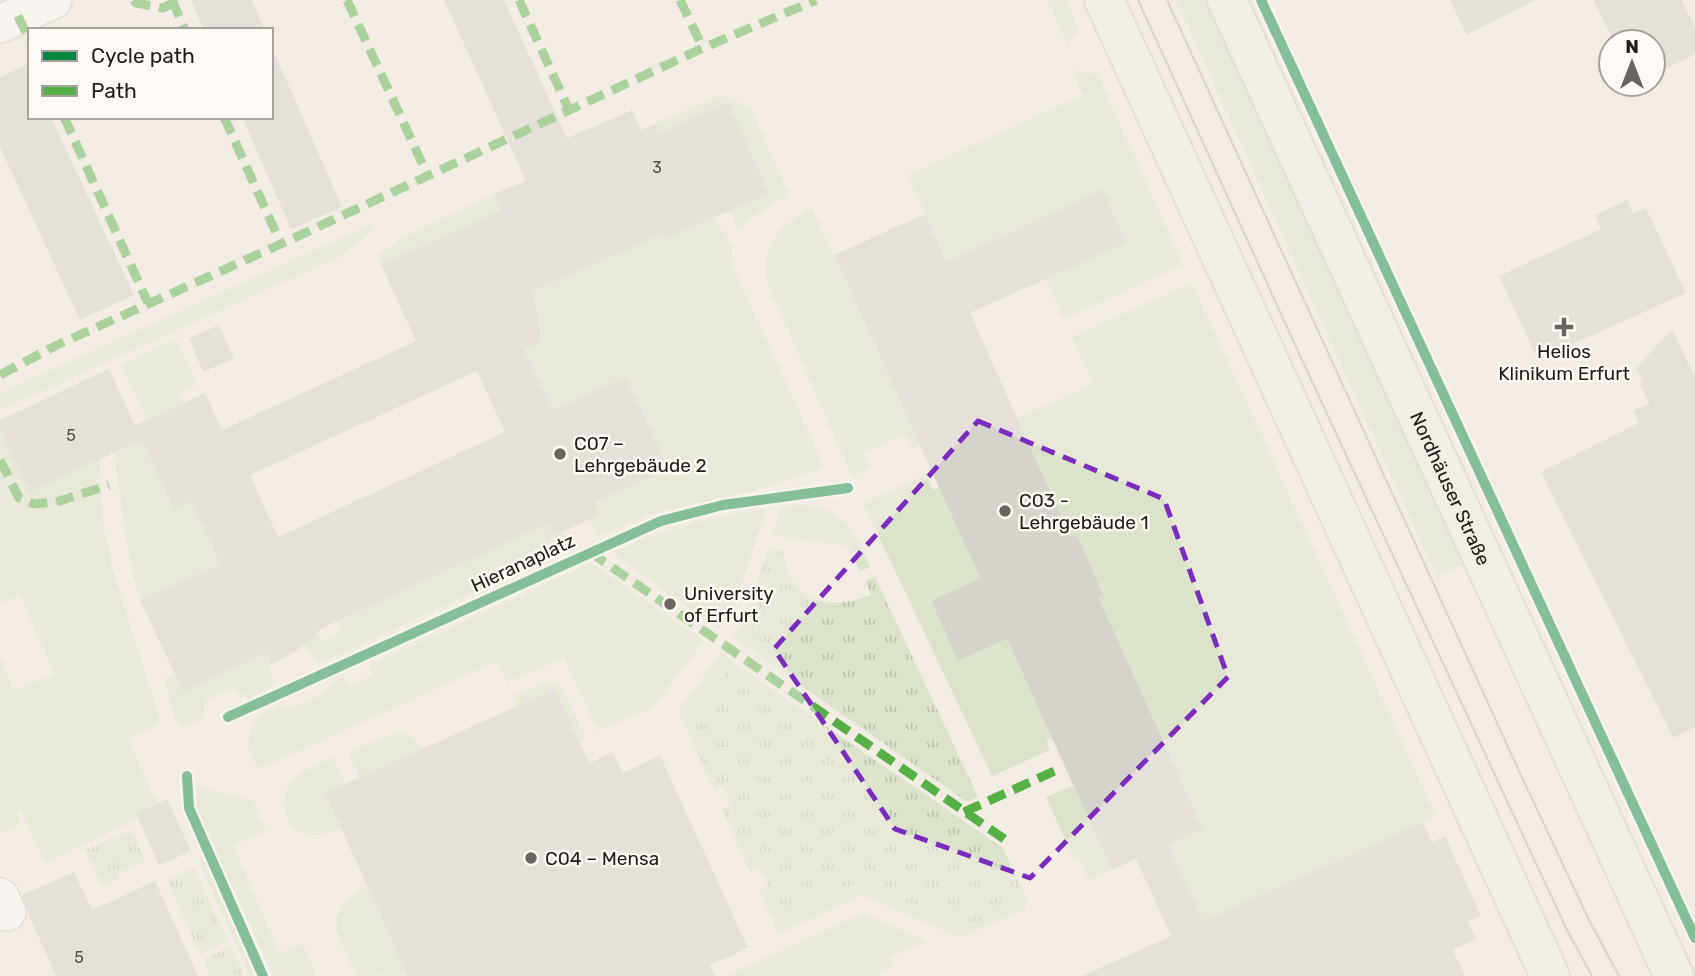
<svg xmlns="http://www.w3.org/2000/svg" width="1695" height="976" font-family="Rubik,sans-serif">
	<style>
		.grass { fill: #dbe4cb }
		.park { fill: url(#park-tufts) }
		.building { fill: #d6d2cc; fill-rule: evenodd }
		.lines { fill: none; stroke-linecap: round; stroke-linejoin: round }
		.minor-casing { stroke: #cfcac5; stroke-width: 40 }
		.secondary-casing { stroke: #cfcac5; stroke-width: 42 }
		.minor { stroke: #fdfcfb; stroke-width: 37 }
		.secondary { stroke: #efeee8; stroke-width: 38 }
		.tram { stroke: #b8b6b5; stroke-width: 2 }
		.quiet { stroke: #55b145; stroke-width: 9; stroke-dasharray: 18 9; stroke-linecap: butt }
		.cycleway-casing { stroke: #fffaf5; stroke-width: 15 }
		.cycleway { stroke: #00873e; stroke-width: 10 }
		.marked { fill: none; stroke: #7b2cbf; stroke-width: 5; stroke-dasharray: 14 9; stroke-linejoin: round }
		.poi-dot { fill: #6a6560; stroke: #fffaf5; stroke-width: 2.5 }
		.labels { text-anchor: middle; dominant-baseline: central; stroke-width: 5; stroke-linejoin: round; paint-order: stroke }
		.number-label { font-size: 16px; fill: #504c47 }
		.poi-label { font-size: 19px; fill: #201c18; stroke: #fffaf5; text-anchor: start }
		.street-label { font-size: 19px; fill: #201c18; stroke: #fffaf5 }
	</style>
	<defs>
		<pattern id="park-tufts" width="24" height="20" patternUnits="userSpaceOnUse" patternTransform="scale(1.75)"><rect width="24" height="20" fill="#dbe4cb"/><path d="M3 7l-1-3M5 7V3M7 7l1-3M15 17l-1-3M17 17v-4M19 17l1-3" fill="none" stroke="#bcc3ae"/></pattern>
	</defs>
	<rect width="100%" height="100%" fill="#f2ece5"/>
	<!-- grass -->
	<g class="grass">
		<polygon points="1047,0 1066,0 1079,28 1067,44"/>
		<polygon points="1176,0 1206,0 1463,564 1437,577"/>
		<polygon points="1072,70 1098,75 1183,265 1064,319 1046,279 1126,242 1103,190 946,260 908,175 1083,95"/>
		<path d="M 722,95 L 751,108 L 789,196 C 768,206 753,214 738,232 L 731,210 L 727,102 L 659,133 L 655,124 Z"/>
		<polygon points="494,194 501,210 381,265 378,256 400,239"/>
		<path d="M 812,208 L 920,446 L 912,449 L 905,434 L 863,453 L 870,468 L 852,477 L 766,280 C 763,242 781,225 812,208 Z"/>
		<polygon points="715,218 720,230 723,229 731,247 732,265 812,439 823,468 752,491 656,512 598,536 590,519 600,515 595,502 669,468 626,377 553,411 524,349 530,272 571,274 663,234 666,239"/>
		<polygon points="374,223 376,228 341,256 0,410 0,393"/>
		<polygon points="1192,283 1436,816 1203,921 1168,845 1203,828 1099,598 1104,595 1077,535 1071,537 1018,418 1093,384 1072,337"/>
		<polygon points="176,339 197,384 180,392 185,402 147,419 121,365"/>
		<polygon points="0,429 29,492 99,460 103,523 114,574 157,709 160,724 128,738 157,804 136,814 138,819 45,863 21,811 17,813 21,824 0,833 0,657 14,690 54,674 20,595 0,604"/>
		<path d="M 142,440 L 173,509 L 191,502 L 220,564 L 140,600 C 126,551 120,503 115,452 Z"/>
		<polygon points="926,475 933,490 939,487 980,578 931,601 958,661 1007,639 1052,737 1046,740 1050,750 992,776 863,503"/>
		<path d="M 801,505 C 846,508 854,530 870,567 L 860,571 L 848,546 L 772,535 L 781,508 Z"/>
		<path d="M 766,509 L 733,611 L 719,630 L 615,555 L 616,551 C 665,529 713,516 766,509 Z"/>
		<polygon points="548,524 554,536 564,531 572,547 319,664 303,645 316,630 322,642 342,632 337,621"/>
		<path d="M 591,563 L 704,641 L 653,707 L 598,731 L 564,658 L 507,682 L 497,661 L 261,768 C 245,758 245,735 256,721 C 261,713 272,708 280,705 L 282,708 C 302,706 316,700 330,686 L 329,683 L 344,676 L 349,686 L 373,675 L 369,665 Z"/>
		<polygon points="266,653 274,686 249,698 233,688 206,700 203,718 184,727 175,720 164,679 174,675 183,692"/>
		<polygon points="721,653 734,663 686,728 678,711"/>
		<polygon points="546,682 562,686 586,738 579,741 555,690 517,706 513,696"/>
		<polygon points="397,732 408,733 423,749 359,778 348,752"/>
		<path d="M 333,757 L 345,784 L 325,794 L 341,828 C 331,832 320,837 309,835 C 285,829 276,801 291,783 C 301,770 319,764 333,757 Z"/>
		<polygon points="1073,785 1112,870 1089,880 1078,857 1074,859 1046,797"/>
		<polygon points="197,786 253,801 266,831 233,846 280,953 303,944 317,976 274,976 196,808"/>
		<polygon points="204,859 257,976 250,976 199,862"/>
		<polygon points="860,881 972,932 959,937 862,895 778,934 773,921"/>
		<path d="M 368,887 L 408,975 L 357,976 C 339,937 317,911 368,887 Z"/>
		<polygon points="863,913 926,941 890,957 893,967 874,976 727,976"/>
	</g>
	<!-- park -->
	<g class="park">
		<path d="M 768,548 L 783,551 C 791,603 826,612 871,595 L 865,581 L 875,577 L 978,797 L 967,802 L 732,637 L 746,618 Z"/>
		<polygon points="734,663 1003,848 1029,904 1024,905 1026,909 972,932 860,881 773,921 759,891 768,887 759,868 750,871 722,809 731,804 723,787 714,791 686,728"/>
		<polygon points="132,830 146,861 117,874 119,879 102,886 85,850"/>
		<polygon points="194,868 228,942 200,954 167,880"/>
		<polygon points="231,947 244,976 210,976 203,960"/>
	</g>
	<!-- building -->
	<g class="building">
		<polygon points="191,0 252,0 265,30 204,30"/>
		<path d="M 444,0 L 504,0 L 567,138 L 632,110 L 641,130 L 655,124 L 659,133 L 728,102 L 769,194 L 665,239 L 663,234 L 533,291 L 541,341 L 524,349 L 553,410 L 626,377 L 669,469 L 595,502 L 600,515 L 553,536 L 548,524 L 322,628 L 298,650 L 271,665 L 266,653 L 183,692 L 140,600 L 220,564 L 191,502 L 174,510 L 135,425 L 205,393 L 222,430 L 416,341 L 381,265 L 501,210 L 494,194 L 526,181 ZM 477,371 L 505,432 L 278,537 L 250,475 Z"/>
		<polygon points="1450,0 1535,0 1467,35"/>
		<polygon points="1593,0 1681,0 1695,27 1695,54 1653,75 1653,42 1614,42"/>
		<polygon points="271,45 342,207 291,229 242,117 271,117"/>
		<polygon points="30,63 30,117 51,117 134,295 80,320 0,147 0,77"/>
		<polygon points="1103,190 1126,243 970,313 1071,537 1077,535 1104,596 1099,598 1203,829 1168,845 1203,921 1423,822 1432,842 1445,836 1481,916 1468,921 1476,939 1453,950 1465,976 1082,976 1171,936 1136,859 1112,870 1007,639 958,661 931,601 980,578 834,255 925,214 946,261"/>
		<polygon points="1627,200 1633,214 1646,208 1686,293 1538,360 1499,276 1601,229 1595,215"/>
		<polygon points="219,325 234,359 203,372 189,338"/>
		<polygon points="1672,329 1695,377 1695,727 1673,738 1541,472 1639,423 1633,411 1649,403 1640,384 1643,382 1636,368"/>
		<polygon points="109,369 142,440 29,492 0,429 0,420"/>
		<polygon points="555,689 589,763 613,752 623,773 660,755 748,948 710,965 715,976 408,976 325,793"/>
		<polygon points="167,799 191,851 159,865 136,814"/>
		<polygon points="74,872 92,910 155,881 198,976 56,976 28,913 22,895"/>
	</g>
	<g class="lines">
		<defs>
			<g id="minor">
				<polyline points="0,24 53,0"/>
				<polyline points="0,897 7,912"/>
			</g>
			<g id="secondary">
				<polyline points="1104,0 1550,976"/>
				<path id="s1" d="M 1227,0 L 1674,976"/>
			</g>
		</defs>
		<!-- minor casing -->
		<use href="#minor" class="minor-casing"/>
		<!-- secondary casing -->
		<use href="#secondary" class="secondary-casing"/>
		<!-- minor -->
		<use href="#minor" class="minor"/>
		<!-- secondary -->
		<use href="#secondary" class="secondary"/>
		<!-- tram -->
		<g class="tram">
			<polyline points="1138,0 1302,360 1567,930 1592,976"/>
			<polyline points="1167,0 1519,771 1589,920 1619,976"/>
		</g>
		<!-- quiet -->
		<g class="quiet">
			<polyline points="134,0 136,3 163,8 173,3"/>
			<polyline points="172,0 185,30"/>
			<polyline points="347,0 428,176"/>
			<polyline points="519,0 569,110"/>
			<polyline points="680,0 703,48"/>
			<polyline points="18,16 30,41"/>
			<polyline points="64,117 148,303"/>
			<polyline points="224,117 281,244"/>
			<polyline points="0,375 55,346 281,244 703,48 816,0"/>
			<polyline points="0,460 19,498 34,504 56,502 109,485"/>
			<polyline points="590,552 1010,843"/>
			<polyline points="964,812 1059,769"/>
		</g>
		<defs>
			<g id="cycleway">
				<polyline points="1261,0 1695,938"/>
				<polyline points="228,717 661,521 723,505 848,488"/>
				<polyline points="187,776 189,808 263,976"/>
			</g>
		</defs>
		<!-- cycleway casing -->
		<use href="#cycleway" class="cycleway-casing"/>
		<!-- cycleway -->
		<use href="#cycleway" class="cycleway"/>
	</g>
	<!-- marked area -->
	<path d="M0 0H1695V976H0ZM 978,421 L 1164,499 L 1228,677 L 1030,878 L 895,829 L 774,649 Z" fill="#f2ece5" fill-opacity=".55" fill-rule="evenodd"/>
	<path class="marked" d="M 978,421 L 1164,499 L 1228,677 L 1030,878 L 895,829 L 774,649 Z"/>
	<!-- markers -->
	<g class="poi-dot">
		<path d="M1560.5 316.5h7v7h7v7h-7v7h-7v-7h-7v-7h7z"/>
		<circle cx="560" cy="454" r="7"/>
		<circle cx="1005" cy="511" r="7"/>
		<circle cx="670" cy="604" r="7"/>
		<circle cx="531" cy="858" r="7"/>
	</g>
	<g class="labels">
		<!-- number labels -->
		<g class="number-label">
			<text x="657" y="167">3</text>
			<text x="71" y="435">5</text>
			<text x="79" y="957">5</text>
		</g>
		<!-- poi labels -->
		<g class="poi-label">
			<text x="1564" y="351" text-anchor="middle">Helios<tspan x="1564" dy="22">Klinikum Erfurt</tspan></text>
			<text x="574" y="443">C07 –<tspan x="574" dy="22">Lehrgebäude 2</tspan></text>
			<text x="1019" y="500">C03 -<tspan x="1019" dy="22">Lehrgebäude 1</tspan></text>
			<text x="684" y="593">University<tspan x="684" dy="22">of Erfurt</tspan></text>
			<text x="545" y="858">C04 – Mensa</text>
		</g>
		<!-- street labels -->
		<g class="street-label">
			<text stroke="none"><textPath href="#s1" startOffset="537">Nordhäuser Straße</textPath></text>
			<text transform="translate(523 563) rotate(-25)">Hieranaplatz</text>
		</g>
	</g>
	<!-- legend -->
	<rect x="28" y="28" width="245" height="91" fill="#fffaf5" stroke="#a6a19d" stroke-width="2"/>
	<rect x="42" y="51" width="35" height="10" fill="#00873e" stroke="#a6a19d" stroke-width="2"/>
	<text x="91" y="63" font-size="21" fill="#201c18">Cycle path</text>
	<rect x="42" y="86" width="35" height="10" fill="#55b145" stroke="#a6a19d" stroke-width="2"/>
	<text x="91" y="98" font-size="21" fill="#201c18">Path</text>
	<!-- north arrow -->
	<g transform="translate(1632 63)"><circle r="33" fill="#fffaf5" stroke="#a6a19d" stroke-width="2"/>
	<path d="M0-5L12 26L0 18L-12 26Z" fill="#6a6560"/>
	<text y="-10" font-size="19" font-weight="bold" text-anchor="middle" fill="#201c18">N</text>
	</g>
</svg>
